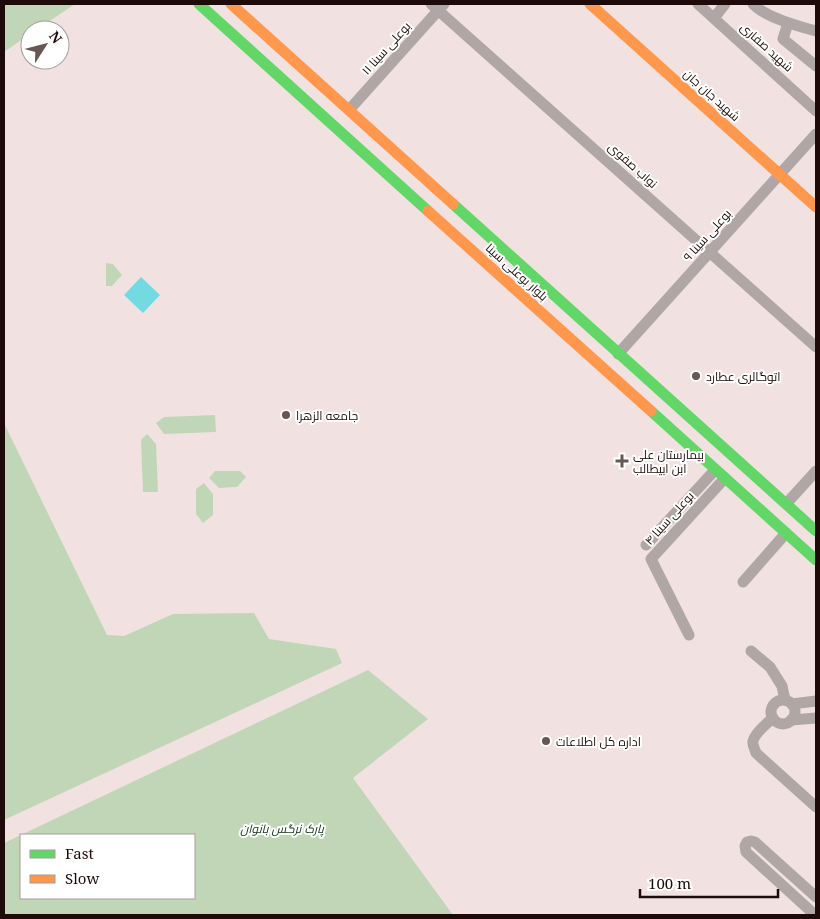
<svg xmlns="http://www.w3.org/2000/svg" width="820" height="919" font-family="'Noto Serif',Cairo,serif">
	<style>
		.green { fill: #c1d6b6; fill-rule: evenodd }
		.water { fill: #74dae1 }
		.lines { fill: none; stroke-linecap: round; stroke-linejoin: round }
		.street { stroke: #b1a6a6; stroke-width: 11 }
		.fast { stroke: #63d668; stroke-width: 11 }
		.slow { stroke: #ff974d; stroke-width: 11 }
		.poi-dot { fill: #685655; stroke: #fff; stroke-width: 2 }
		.labels { text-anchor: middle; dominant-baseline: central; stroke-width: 4; stroke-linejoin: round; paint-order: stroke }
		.street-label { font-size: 12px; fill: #1f0a0a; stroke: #fff }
		.poi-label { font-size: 12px; fill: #1f0a0a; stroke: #fff; text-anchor: start }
		.park-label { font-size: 12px; font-style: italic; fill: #11330d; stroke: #fff }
	</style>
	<rect width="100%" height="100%" fill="#f1e2e1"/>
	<!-- green -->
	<g class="green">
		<polygon points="4,4 75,4 36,30 30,30 30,34 4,52"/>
		<polygon points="106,263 113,264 122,275 112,286 106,286"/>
		<polygon points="215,415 216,432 164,434 156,423 164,417"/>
		<polygon points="4,423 107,635 124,636 173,614 254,613 269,639 336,649 342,663 4,820"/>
		<polygon points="147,434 156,444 158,492 143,492 141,440"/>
		<polygon points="215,471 240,471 246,477 237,487 219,488 209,478"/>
		<polygon points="204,483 213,494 213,515 203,523 196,514 196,489"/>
		<path d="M 368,670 L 428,719 L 353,778 L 453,915 L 4,915 L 4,843 ZM 21,835 L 194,835 L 194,898 L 21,898 Z"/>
	</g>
	<!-- water -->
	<polygon class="water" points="141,277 160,295 143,313 124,295"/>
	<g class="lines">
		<!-- street -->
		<g class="street">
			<polyline points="431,4 816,347"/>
			<polyline points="698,4 816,111"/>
			<path d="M 753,4 C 765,17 798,26 816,31"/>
			<polyline points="714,18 725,4"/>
			<polyline points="788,23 783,39 816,66"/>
			<polyline points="349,110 444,4"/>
			<polyline points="618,354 816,134"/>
			<polyline points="786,504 816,471"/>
			<polyline points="646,545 715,470"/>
			<polyline points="743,582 786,533"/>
			<polyline points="689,635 651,559 725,478"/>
			<polyline points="751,651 770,667 782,686 785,700"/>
			<circle cx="783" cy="712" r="12"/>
			<polyline points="792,704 816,701"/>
			<path d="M 773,718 C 767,723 755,733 753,741 C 752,745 755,749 756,753 L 816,807"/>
			<polyline points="791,720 816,718"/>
			<polyline points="815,915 746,852 745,846 747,842 751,841 755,842 816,897"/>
		</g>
		<!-- fast -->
		<g class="fast">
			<polyline points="199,4 428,211"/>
			<polyline points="453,204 816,531"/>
			<polyline points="651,411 816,560"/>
		</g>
		<!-- slow -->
		<g class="slow">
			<polyline points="231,4 453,204"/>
			<polyline points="590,4 816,207"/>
			<polyline points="428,211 651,411"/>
		</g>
	</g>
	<!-- markers -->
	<g class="poi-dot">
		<circle cx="696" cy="376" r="5"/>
		<circle cx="286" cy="415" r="5"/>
		<path d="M619.5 453.5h5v5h5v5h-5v5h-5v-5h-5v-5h5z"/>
		<circle cx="546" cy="741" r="5"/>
	</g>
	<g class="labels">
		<!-- street labels -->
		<g class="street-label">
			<text transform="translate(767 47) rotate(42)">شهید صفاری</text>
			<text transform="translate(386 48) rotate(-48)">بوعلی سینا ۱۱</text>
			<text transform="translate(712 95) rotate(42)">شهید جان جان</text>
			<text transform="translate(633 165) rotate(42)">نواب صفوی</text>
			<text transform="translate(707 235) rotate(-48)">بوعلی سینا ۹</text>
			<text transform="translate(517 272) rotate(42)">بلوار بوعلی سینا</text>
			<text transform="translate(669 518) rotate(-48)">بوعلی سینا ۴</text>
		</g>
		<!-- poi labels -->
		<g class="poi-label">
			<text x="706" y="376">اتوگالری عطارد</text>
			<text x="296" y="415">جامعه الزهرا</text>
			<text x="633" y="454">بیمارستان علی<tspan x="633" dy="14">ابن ابیطالب</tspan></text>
			<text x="556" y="741">اداره کل اطلاعات</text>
		</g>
		<!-- park labels -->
		<g class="park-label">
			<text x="282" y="828">پارک نرگس بانوان</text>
		</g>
	</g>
	<!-- border -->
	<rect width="820" height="919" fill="none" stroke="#1f0a0a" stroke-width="10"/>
	<!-- legend -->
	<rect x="20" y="834" width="175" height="65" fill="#ffffff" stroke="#a59d9d"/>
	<rect x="30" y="850" width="25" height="8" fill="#63d668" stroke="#a59d9d"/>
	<text x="65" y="859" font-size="15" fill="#1f0a0a">Fast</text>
	<rect x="30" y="875" width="25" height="8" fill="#ff974d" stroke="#a59d9d"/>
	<text x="65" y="884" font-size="15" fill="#1f0a0a">Slow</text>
	<!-- north arrow -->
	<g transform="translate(45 45) rotate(54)"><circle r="24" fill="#ffffff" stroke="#a59d9d"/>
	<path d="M0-4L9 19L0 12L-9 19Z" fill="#685655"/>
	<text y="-8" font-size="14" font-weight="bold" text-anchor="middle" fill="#1f0a0a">N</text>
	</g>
	<!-- scale -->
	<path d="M640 889v8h138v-8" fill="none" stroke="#1f0a0a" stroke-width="2.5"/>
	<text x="648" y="889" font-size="15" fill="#1f0a0a" stroke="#ffffff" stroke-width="4" paint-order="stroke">100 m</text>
</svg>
